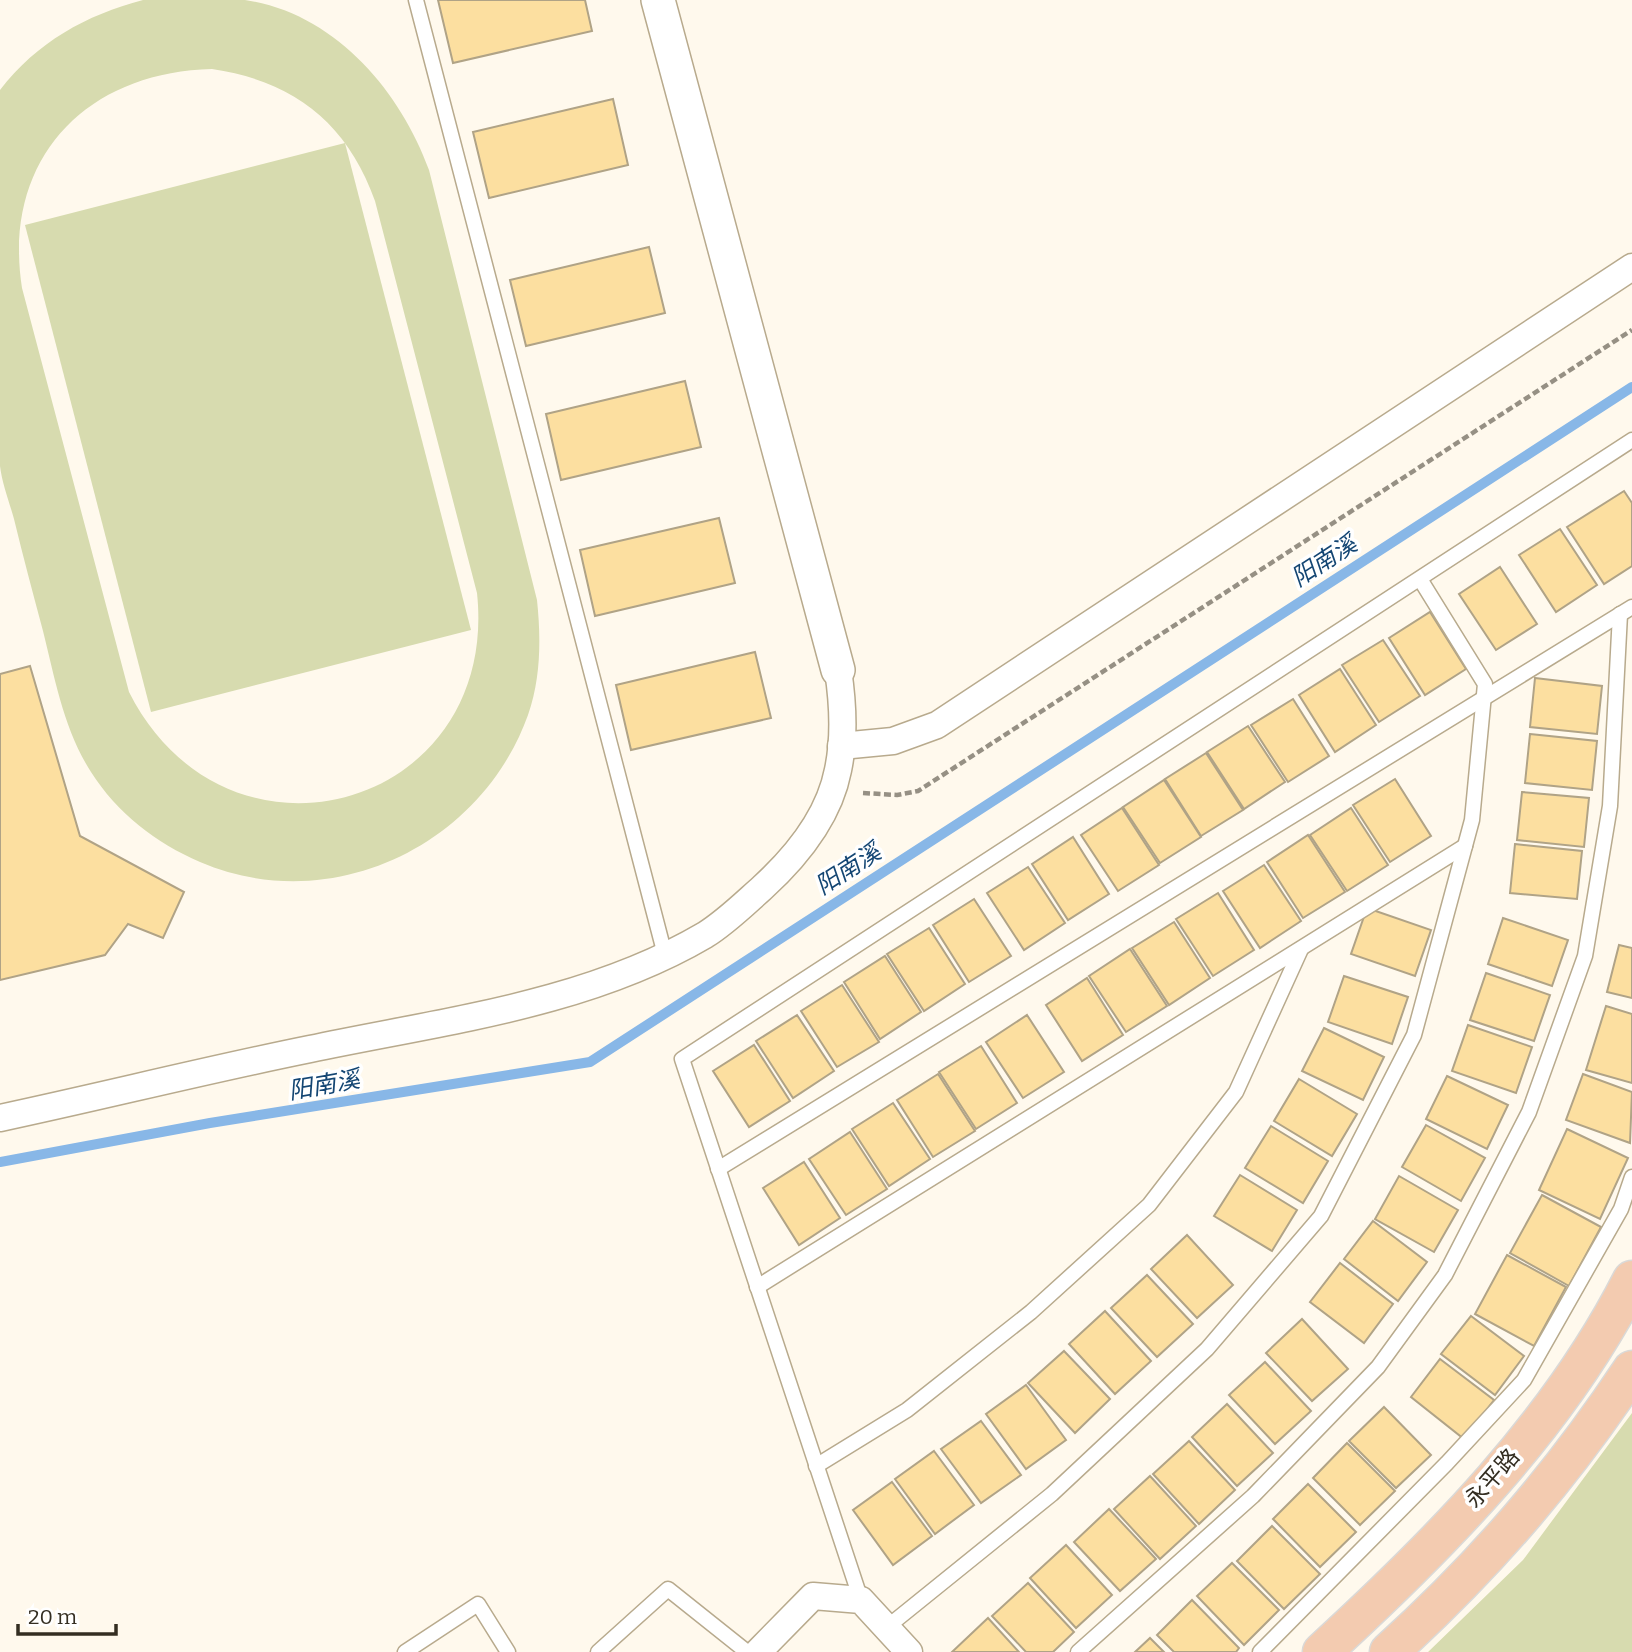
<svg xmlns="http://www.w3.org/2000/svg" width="1632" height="1652" font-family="Bitter,'Noto Sans SC',serif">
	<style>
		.green { fill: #d7dbaf; fill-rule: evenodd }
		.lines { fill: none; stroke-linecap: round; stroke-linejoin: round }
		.stream { stroke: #88b7e7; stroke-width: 10 }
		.building { fill: #fcdfa0; stroke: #b0a386; stroke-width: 2 }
		.service-casing { stroke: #b8aa8d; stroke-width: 17 }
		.minor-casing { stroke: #b8aa8d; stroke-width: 29 }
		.tertiary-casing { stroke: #b8aa8d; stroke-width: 36 }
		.primary-casing { stroke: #dad9d7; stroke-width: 41 }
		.path { stroke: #969084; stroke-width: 4.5; stroke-dasharray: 7 3.5; stroke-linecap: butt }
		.service { stroke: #fff; stroke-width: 14 }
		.minor { stroke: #fff; stroke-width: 26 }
		.tertiary { stroke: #fff; stroke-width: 33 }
		.primary { stroke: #f3cbb0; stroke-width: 38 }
		.labels { text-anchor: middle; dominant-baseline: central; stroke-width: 7; stroke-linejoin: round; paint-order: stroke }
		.street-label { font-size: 23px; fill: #342e22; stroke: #fff }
		.water-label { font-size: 24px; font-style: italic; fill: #144673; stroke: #fff }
	</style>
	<rect width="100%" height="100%" fill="#fff9ed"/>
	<!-- green -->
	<g class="green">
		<path d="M 143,0 C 176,0 213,0 245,0 C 334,13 400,90 429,170 L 537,600 C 541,638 541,678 528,715 C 481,846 331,918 200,862 C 156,843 117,813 91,772 C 64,730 55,679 43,631 C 33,594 23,556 14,519 C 9,501 2,483 0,466 C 0,426 0,383 0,343 C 0,258 0,174 0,90 C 37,42 86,15 143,0 ZM 212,69 C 293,81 347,122 375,201 L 477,593 C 500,809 227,886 129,692 L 22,288 C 2,160 85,72 212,69 Z"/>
		<polygon points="345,143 471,630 151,712 25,225"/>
		<polygon points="1632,1413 1632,1652 1428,1652 1523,1560"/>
	</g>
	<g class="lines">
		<!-- stream -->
		<polyline class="stream" points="0,1162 210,1123 590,1062 1632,387"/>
	</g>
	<!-- building -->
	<g class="building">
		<polygon points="438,0 585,0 592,31 453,63"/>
		<polygon points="613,99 628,165 489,198 473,132"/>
		<polygon points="649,247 665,313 526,346 510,280"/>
		<polygon points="685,381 701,447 561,480 546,414"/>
		<polygon points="1624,491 1632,503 1632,566 1604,584 1567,527"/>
		<polygon points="719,518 735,583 595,616 580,550"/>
		<polygon points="1560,529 1597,585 1556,612 1519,555"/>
		<polygon points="1500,567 1537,624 1496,650 1459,594"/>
		<polygon points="1430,612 1466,669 1425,695 1389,638"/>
		<polygon points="1383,640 1420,696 1379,722 1342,665"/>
		<polygon points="755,652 771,718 631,750 616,685"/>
		<polygon points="30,666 80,836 184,892 163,938 128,924 105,955 0,980 0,674"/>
		<polygon points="1340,669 1376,725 1335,752 1299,695"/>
		<polygon points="1535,678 1602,686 1597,734 1530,727"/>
		<polygon points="1293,699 1329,756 1288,782 1251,725"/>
		<polygon points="1248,726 1285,782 1244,809 1207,752"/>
		<polygon points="1530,734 1597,741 1592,790 1525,783"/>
		<polygon points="1206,753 1243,810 1201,836 1165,779"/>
		<polygon points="1395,779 1431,836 1390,862 1353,805"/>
		<polygon points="1164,780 1201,837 1160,863 1123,807"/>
		<polygon points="1522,792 1589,798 1584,847 1517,840"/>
		<polygon points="1122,808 1159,865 1118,891 1081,835"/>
		<polygon points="1351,808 1388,865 1347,891 1310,835"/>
		<polygon points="1308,835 1345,892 1303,918 1267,862"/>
		<polygon points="1073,837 1109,894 1068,920 1032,864"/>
		<polygon points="1515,844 1582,851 1577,899 1510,893"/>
		<polygon points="1264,865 1301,921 1260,948 1223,891"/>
		<polygon points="1028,867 1065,923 1024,950 987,893"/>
		<polygon points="1218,893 1254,950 1213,976 1176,919"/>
		<polygon points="974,899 1011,956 969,982 933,925"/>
		<polygon points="1367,908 1431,930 1415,976 1351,954"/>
		<polygon points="1503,918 1568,940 1552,986 1488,964"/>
		<polygon points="1174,922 1210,978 1169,1005 1132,948"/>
		<polygon points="929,928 965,984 924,1011 887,954"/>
		<polygon points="1619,945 1632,948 1632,998 1607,992"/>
		<polygon points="1130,949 1167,1006 1126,1032 1089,976"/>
		<polygon points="885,956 921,1012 880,1039 844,982"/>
		<polygon points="1486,973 1550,995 1534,1041 1470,1020"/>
		<polygon points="1344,976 1408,997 1392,1044 1328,1022"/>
		<polygon points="1087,978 1123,1035 1082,1061 1046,1005"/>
		<polygon points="842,985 879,1042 837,1067 801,1011"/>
		<polygon points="1606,1006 1632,1014 1632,1083 1586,1070"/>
		<polygon points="797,1015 834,1071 793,1098 756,1041"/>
		<polygon points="1027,1015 1064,1072 1023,1098 986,1042"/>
		<polygon points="1468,1025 1532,1047 1516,1093 1452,1071"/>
		<polygon points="1324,1028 1384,1057 1363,1100 1302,1071"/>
		<polygon points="754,1045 790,1101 749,1127 713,1071"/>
		<polygon points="981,1046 1017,1103 976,1129 939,1072"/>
		<polygon points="938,1074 975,1131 933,1157 897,1100"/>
		<polygon points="1583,1074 1632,1092 1630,1143 1566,1120"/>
		<polygon points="1447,1076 1508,1105 1487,1149 1426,1119"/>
		<polygon points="1299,1079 1357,1114 1332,1156 1274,1121"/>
		<polygon points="893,1103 930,1159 889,1186 852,1129"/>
		<polygon points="1426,1125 1485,1158 1461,1201 1402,1167"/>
		<polygon points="1271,1126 1328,1161 1303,1203 1245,1168"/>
		<polygon points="1567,1129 1628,1158 1600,1219 1539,1190"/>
		<polygon points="850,1132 887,1189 846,1215 809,1159"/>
		<polygon points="804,1162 840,1218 799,1245 763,1188"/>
		<polygon points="1240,1175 1297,1210 1272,1251 1214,1216"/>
		<polygon points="1399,1176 1458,1210 1434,1252 1375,1219"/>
		<polygon points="1542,1195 1601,1227 1569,1286 1510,1253"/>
		<polygon points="1373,1221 1427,1262 1398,1301 1344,1259"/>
		<polygon points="1187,1235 1233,1285 1197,1318 1151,1269"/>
		<polygon points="1507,1255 1566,1287 1534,1346 1475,1314"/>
		<polygon points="1340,1263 1393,1304 1364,1343 1310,1302"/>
		<polygon points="1147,1275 1193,1324 1157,1357 1111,1308"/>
		<polygon points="1105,1311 1151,1361 1115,1394 1069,1344"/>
		<polygon points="1471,1316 1524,1356 1495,1395 1441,1354"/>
		<polygon points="1302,1319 1348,1369 1312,1401 1266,1353"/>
		<polygon points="1064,1351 1110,1399 1075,1433 1028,1383"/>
		<polygon points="1440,1359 1494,1400 1464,1439 1411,1397"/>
		<polygon points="1265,1362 1311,1411 1275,1444 1229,1395"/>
		<polygon points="1026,1385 1066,1440 1026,1469 986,1414"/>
		<polygon points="1227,1404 1273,1453 1237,1486 1192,1437"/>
		<polygon points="1384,1407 1431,1455 1396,1488 1349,1441"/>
		<polygon points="981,1421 1021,1475 981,1503 941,1449"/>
		<polygon points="1189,1441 1235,1490 1199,1524 1153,1474"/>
		<polygon points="1347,1443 1395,1491 1360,1525 1313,1478"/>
		<polygon points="934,1451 974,1505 935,1534 895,1479"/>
		<polygon points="1150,1476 1196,1526 1160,1559 1114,1509"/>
		<polygon points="892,1482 932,1536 893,1565 853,1510"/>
		<polygon points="1308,1484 1356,1532 1320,1567 1273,1519"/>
		<polygon points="1109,1509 1156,1559 1120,1591 1074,1542"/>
		<polygon points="1272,1526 1320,1574 1284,1609 1237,1561"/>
		<polygon points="1066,1545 1112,1595 1076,1628 1030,1578"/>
		<polygon points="1232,1563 1279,1610 1244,1645 1197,1596"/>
		<polygon points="1028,1583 1074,1632 1053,1652 1026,1652 992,1616"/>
		<polygon points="1192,1600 1239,1648 1236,1652 1174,1652 1157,1635"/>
		<polygon points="988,1618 1019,1652 952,1652"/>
		<polygon points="1150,1638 1164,1652 1135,1652"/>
	</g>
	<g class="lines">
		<defs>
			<g id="service">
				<polyline points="416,0 665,955"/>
				<polyline points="718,1169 1632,607"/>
				<polyline points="757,1287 1465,846"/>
				<polyline points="816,1466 907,1410 1031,1312 1149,1205 1236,1092 1301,949"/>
				<polyline points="861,1600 682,1059 1632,440"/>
				<polyline points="886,1628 1052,1494 1207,1349 1321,1216 1414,1035 1472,820 1485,684 1420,579"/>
				<polyline points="405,1652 478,1604 508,1652"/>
				<polyline points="598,1652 668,1589 747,1652"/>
				<polyline points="1078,1652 1253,1496 1378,1367 1445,1275 1529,1112 1585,956 1610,806 1620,614"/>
				<polyline points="1260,1652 1447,1463 1524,1380 1621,1209 1632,1177"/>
			</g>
			<g id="minor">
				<polyline points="841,746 893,741 937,725 1632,267"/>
				<path d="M 0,1118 C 103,1096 206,1070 310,1049 C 442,1021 586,1005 705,935 C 726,922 744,904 762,888 C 796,857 829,817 838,770 C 845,737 843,703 838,670"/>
				<polyline points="758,1652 813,1596 861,1600 909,1652"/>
			</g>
			<polyline id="tertiary" points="658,0 838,670"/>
			<g id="primary">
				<path d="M 1322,1652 C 1440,1544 1559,1424 1632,1280"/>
				<path d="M 1389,1652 C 1484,1566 1561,1477 1632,1370"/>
			</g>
		</defs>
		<!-- service casing -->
		<use href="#service" class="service-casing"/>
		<!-- minor casing -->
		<use href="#minor" class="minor-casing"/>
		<!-- tertiary casing -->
		<use href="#tertiary" class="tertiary-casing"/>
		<!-- primary casing -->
		<use href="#primary" class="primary-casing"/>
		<!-- path -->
		<polyline class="path" points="863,793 897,795 918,791 1632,330"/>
		<!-- service -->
		<use href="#service" class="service"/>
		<!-- minor -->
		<use href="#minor" class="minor"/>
		<!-- tertiary -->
		<use href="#tertiary" class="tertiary"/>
		<!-- primary -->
		<use href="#primary" class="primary"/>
	</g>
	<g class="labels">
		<!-- street labels -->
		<g class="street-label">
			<text transform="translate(1492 1478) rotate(-49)">永平路</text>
		</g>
		<!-- water labels -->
		<g class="water-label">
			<text transform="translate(1324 561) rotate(-33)">阳南溪</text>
			<text transform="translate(848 869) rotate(-33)">阳南溪</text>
			<text transform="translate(324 1085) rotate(-10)">阳南溪</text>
		</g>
	</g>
	<!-- scale -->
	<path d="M18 1624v10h98v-10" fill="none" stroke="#342e22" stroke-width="3.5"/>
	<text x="28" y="1624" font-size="21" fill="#342e22" stroke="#ffffff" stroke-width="5" paint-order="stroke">20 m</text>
</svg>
